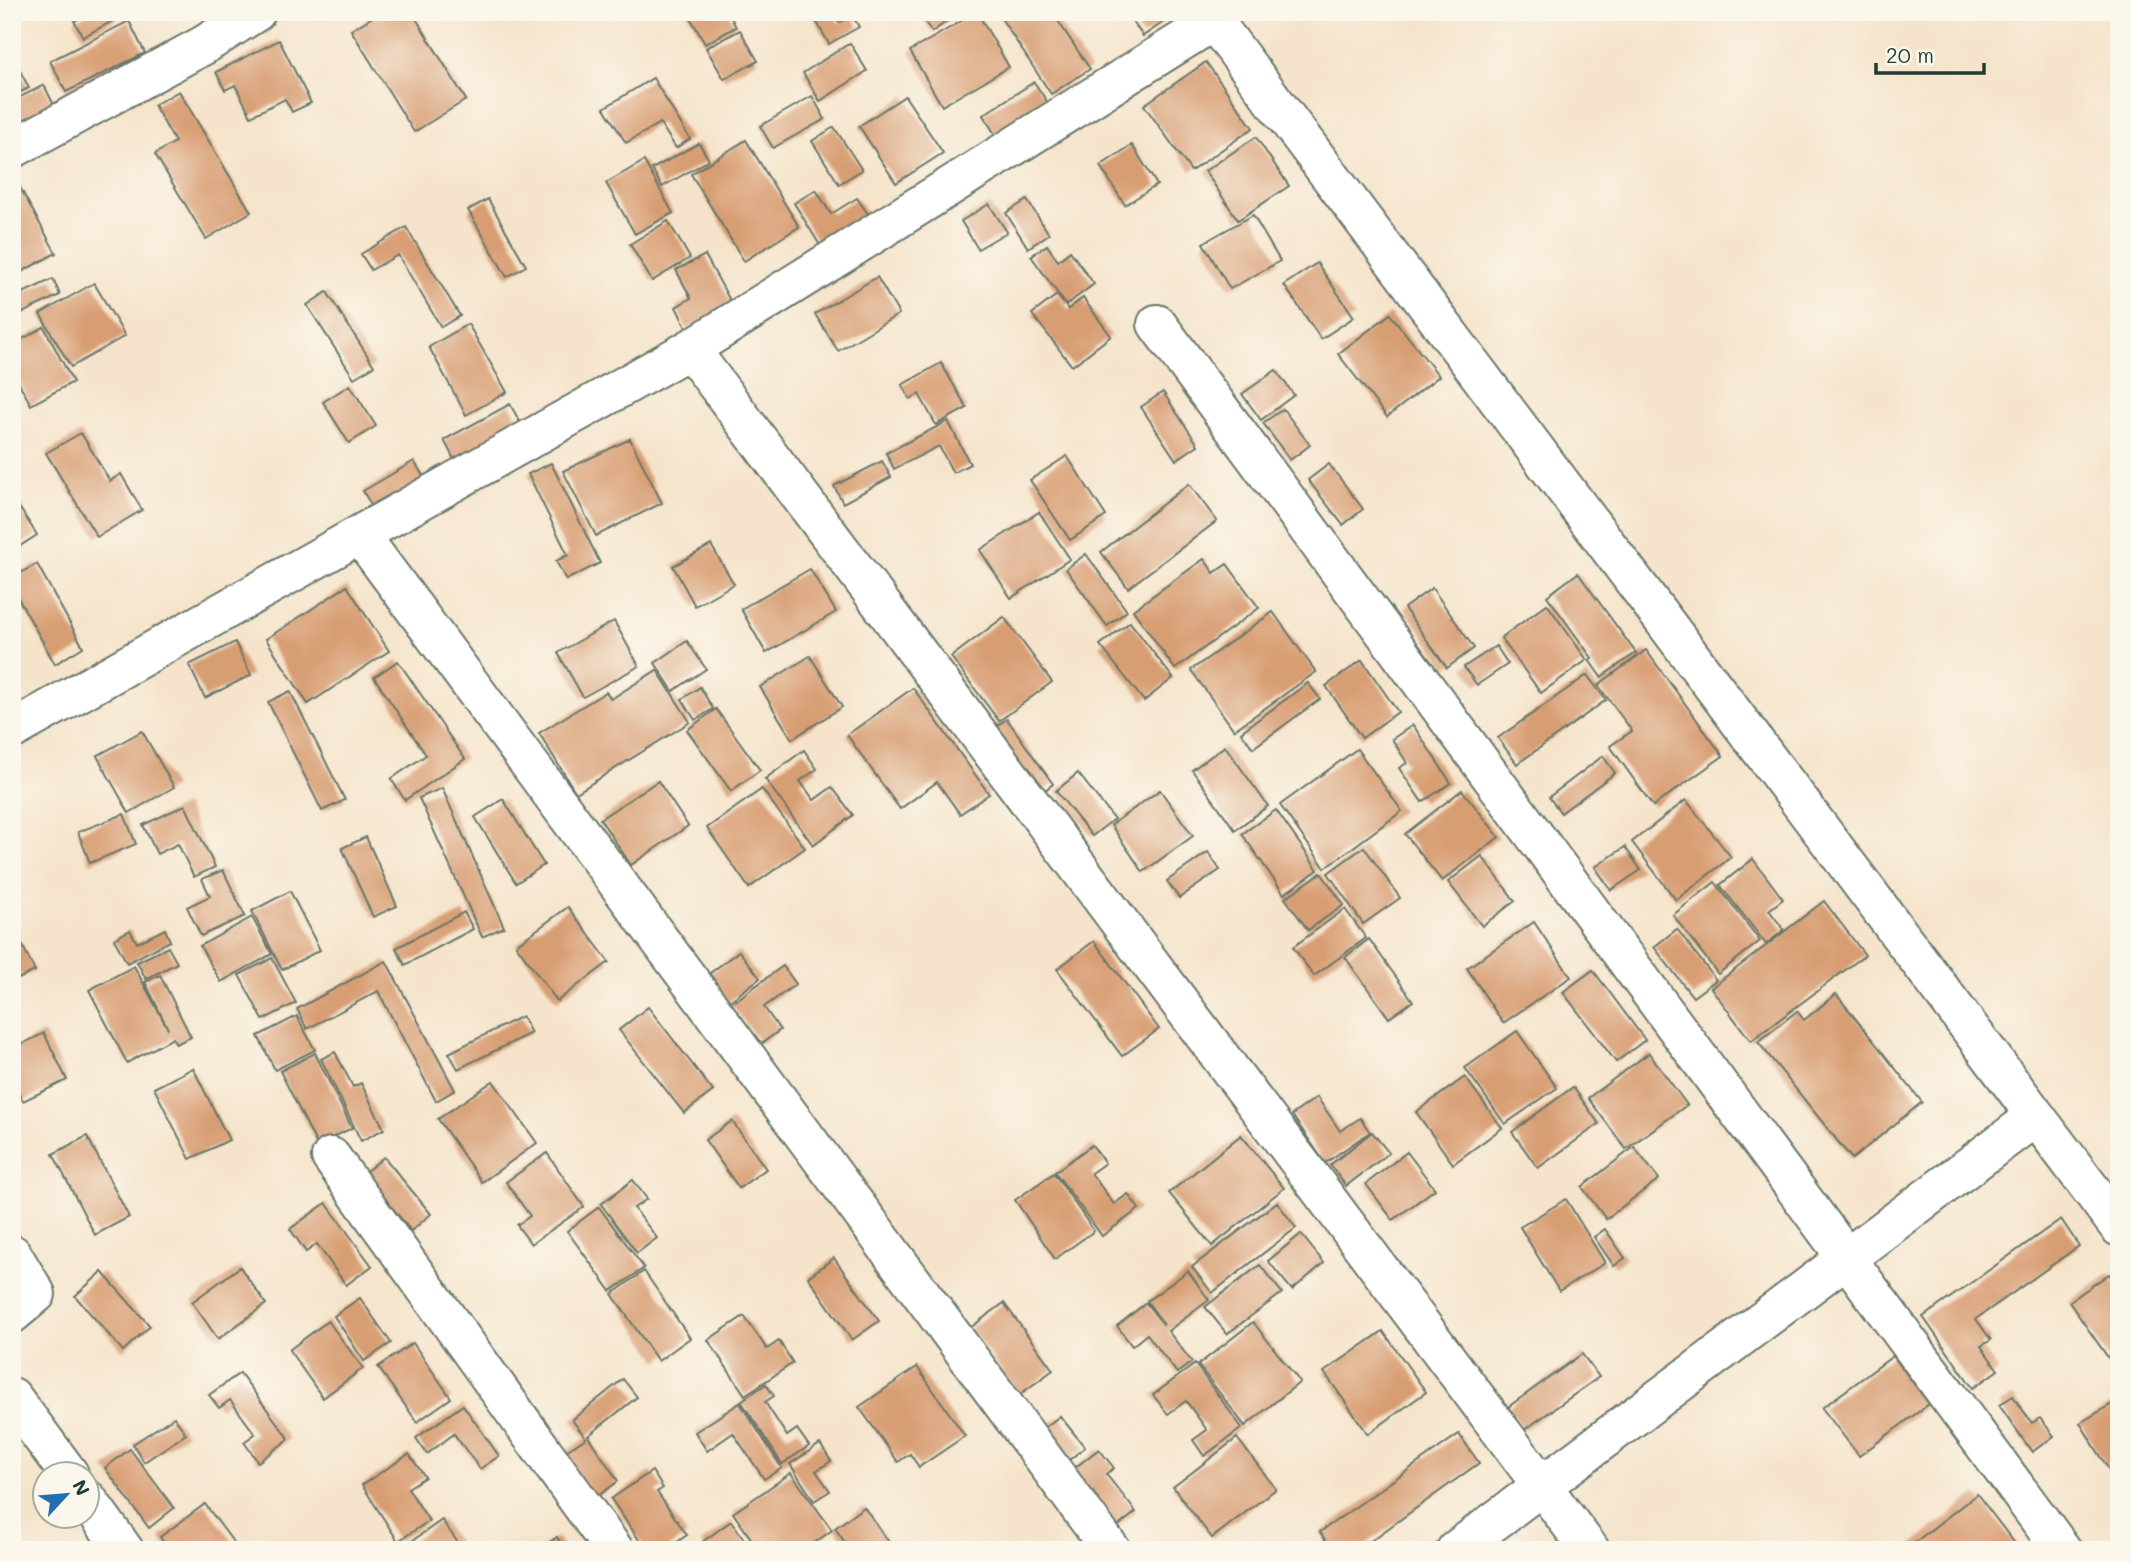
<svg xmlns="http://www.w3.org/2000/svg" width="2131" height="1562" font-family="Mali,sans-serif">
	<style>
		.building { fill: #d89e73 }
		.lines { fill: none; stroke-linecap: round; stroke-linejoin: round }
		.minor-casing { stroke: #6a7769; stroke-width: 42 }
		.tertiary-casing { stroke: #6a7769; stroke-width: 42 }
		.minor { stroke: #fff; stroke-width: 38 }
		.tertiary { stroke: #fff; stroke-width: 38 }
	</style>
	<rect width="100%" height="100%" fill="#fbf7ec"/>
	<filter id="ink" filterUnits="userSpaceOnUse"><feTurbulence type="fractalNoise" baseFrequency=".0143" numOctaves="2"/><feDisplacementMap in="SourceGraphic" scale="14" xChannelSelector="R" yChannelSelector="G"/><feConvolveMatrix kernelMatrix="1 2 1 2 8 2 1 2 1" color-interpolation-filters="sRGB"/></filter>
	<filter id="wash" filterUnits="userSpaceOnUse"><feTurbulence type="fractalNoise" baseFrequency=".00686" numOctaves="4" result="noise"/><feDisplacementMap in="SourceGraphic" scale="28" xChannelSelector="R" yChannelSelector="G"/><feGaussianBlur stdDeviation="1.57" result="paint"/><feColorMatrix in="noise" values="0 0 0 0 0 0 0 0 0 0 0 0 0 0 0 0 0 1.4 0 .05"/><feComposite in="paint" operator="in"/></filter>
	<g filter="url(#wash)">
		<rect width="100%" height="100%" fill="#f5e4cb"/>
		<g id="blocks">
			<!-- building -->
			<g class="building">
				<polygon points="92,12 122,12 124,15 83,37 74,21"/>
				<polygon points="381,12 412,12 466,100 414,132 351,30"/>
				<polygon points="687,12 728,12 736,27 705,44"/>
				<polygon points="811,12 833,12 839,23 852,15 859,27 829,44"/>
				<polygon points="918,12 960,12 932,32"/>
				<polygon points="977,12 1009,67 942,106 910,51"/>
				<polygon points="997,12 1052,12 1090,69 1051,94"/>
				<polygon points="1126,12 1168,12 1171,17 1143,36"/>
				<polygon points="129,21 145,53 66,92 50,61"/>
				<polygon points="740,30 758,61 724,79 706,48"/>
				<polygon points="279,40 311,103 292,112 285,99 251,116 235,85 225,90 216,72"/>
				<polygon points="850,43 867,71 820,101 803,73"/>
				<polygon points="12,55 29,88 12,96"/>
				<polygon points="1206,62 1253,128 1191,171 1144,105"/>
				<polygon points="653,78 690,139 676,148 660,123 626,143 604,108"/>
				<polygon points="1034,82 1052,109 1000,142 983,115"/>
				<polygon points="44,85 54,105 12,126 12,101"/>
				<polygon points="179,91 251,212 206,239 155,154 175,142 154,105"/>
				<polygon points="812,96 825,119 773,148 760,126"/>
				<polygon points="905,96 943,153 896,183 859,126"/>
				<polygon points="834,127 862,170 839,184 812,141"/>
				<polygon points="1256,137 1289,186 1238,220 1205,171"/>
				<polygon points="746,140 799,227 744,261 691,174"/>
				<polygon points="699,143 709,160 662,187 652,169"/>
				<polygon points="1132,145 1157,185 1125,205 1100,166"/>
				<polygon points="644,161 673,213 635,234 606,183"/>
				<polygon points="12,173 56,253 12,277"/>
				<polygon points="816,190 831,214 857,198 870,217 821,247 794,203"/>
				<polygon points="488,199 526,266 507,277 468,210"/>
				<polygon points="1027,200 1049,234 1028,248 1006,213"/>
				<polygon points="989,204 1007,232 978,249 961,221"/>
				<polygon points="1253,215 1280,261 1230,289 1203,243"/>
				<polygon points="668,221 690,258 652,281 630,244"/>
				<polygon points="406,227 460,316 441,327 398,255 371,270 361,254"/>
				<polygon points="1047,245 1058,261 1070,251 1094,284 1066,305 1031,256"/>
				<polygon points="705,255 732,304 687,329 676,307 691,298 676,270"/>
				<polygon points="1317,263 1354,317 1321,339 1284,285"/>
				<polygon points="877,277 899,314 838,351 815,314"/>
				<polygon points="53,279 60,295 14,317 12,312 12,287 19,284 23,293"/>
				<polygon points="94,283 125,336 71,367 40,314"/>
				<polygon points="327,292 374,366 354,378 307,305"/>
				<polygon points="1057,295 1068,309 1083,298 1111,336 1072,366 1032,314"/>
				<polygon points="1390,314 1439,376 1387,417 1338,354"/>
				<polygon points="468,324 507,392 466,415 429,347"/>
				<polygon points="44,327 73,382 31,405 12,371 12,345"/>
				<polygon points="941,363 967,408 936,425 919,394 910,399 902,385"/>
				<polygon points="1276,370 1294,395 1261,420 1242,394"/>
				<polygon points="350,385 376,426 349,443 323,402"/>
				<polygon points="1163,392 1198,445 1176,460 1141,407"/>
				<polygon points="510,404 526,433 459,469 444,440"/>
				<polygon points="1283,409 1310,445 1290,460 1263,423"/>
				<polygon points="948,421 970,464 953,473 939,446 894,469 886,453"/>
				<polygon points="81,433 110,481 121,474 142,510 97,537 46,453"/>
				<polygon points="630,439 662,503 596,536 563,471"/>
				<polygon points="1067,456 1106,516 1070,540 1030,480"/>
				<polygon points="414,461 428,484 376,514 363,491"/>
				<polygon points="882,461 891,477 843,503 834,486"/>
				<polygon points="551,463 600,563 566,580 556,561 568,555 528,474"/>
				<polygon points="1329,464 1363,509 1343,525 1308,480"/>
				<polygon points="1189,484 1217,521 1128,588 1101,552"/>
				<polygon points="12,496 37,535 20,546 12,534"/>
				<polygon points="1039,512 1070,559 1011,598 980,550"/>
				<polygon points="711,545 734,584 695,606 673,566"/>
				<polygon points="1086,554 1127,611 1107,626 1066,569"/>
				<polygon points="1204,559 1214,573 1227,564 1259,608 1175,669 1133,610"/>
				<polygon points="37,564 83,647 55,664 12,587 12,577"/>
				<polygon points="810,569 836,612 766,653 741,609"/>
				<polygon points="1578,573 1636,653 1601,677 1589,660 1592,658 1547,596"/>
				<polygon points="347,586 389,651 308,704 266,639"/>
				<polygon points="1432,588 1474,648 1447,668 1404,608"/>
				<polygon points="1547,604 1587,660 1541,693 1501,638"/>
				<polygon points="1273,612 1316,672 1234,730 1191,670"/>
				<polygon points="1004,617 1052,682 999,721 951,657"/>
				<polygon points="614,621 639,666 583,697 558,653"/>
				<polygon points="1130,622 1173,678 1144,701 1100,645"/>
				<polygon points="687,641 706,669 673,691 655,663"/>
				<polygon points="235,642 251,675 205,698 189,665"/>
				<polygon points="1496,646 1508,664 1477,685 1464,667"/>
				<polygon points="1646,650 1723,756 1653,806 1610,746 1632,731 1598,685"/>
				<polygon points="810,656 842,707 792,739 760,687"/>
				<polygon points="1362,660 1398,712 1362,738 1326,686"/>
				<polygon points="398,661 465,759 405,800 391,779 426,755 374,677"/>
				<polygon points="657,670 690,722 576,793 539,733 606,692 611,699"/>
				<polygon points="1587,675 1606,700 1517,764 1498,738"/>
				<polygon points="1308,683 1320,699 1253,748 1241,732"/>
				<polygon points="700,687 713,709 695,720 682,699"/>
				<polygon points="913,688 989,794 960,814 937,782 900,809 847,735"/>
				<polygon points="290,691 345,800 322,811 268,702"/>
				<polygon points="716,709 760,770 731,791 687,730"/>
				<polygon points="1007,719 1053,784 1037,796 990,730"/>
				<polygon points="1413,725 1451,783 1422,802 1399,768 1407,763 1392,739"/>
				<polygon points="142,731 174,787 129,813 97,756"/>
				<polygon points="1225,746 1268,806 1235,830 1192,770"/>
				<polygon points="1357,749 1402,811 1325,868 1280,805"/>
				<polygon points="804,750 817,769 800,781 814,800 832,787 853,815 813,845 765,779"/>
				<polygon points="1603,756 1615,773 1561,813 1549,797"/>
				<polygon points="1078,773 1114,819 1092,836 1056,791"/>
				<polygon points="658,781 688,826 631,865 600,819"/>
				<polygon points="442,788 504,927 482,937 419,798"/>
				<polygon points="762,789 805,848 749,888 707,828"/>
				<polygon points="1160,790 1193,836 1143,872 1111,825"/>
				<polygon points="1462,790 1499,837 1442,881 1405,834"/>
				<polygon points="503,799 544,865 516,883 475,817"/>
				<polygon points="1686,800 1731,857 1676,900 1632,842"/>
				<polygon points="185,805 215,867 194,877 178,844 157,854 143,825"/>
				<polygon points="1276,810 1318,870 1284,894 1242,834"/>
				<polygon points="124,814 136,844 90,863 78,832"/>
				<polygon points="366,837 397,906 373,917 342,848"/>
				<polygon points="1364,847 1400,898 1363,924 1328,873"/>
				<polygon points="1625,847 1641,870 1611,890 1595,867"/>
				<polygon points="1208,852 1220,870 1179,898 1167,881"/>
				<polygon points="1482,856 1515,901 1482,926 1448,882"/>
				<polygon points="1753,859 1783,899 1769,910 1784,930 1766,944 1720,885"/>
				<polygon points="223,870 245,916 201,936 187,907 210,896 202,879"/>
				<polygon points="1321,873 1344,905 1308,930 1285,898"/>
				<polygon points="1715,882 1760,941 1718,974 1673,915"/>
				<polygon points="290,891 320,950 282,970 252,911"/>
				<polygon points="1824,901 1865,955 1751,1041 1711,988"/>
				<polygon points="568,907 609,962 557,1001 516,945"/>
				<polygon points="1345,909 1366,938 1314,976 1293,947"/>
				<polygon points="464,912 473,929 405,965 396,948"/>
				<polygon points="252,917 272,954 221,982 200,946"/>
				<polygon points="1534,922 1571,977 1503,1023 1467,968"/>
				<polygon points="12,924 35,971 12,982"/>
				<polygon points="165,929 170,941 127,963 114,939 130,930 137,943"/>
				<polygon points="1677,929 1716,980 1693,997 1654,947"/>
				<polygon points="1369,939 1413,1001 1389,1018 1345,957"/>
				<polygon points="1094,941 1159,1029 1122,1056 1057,969"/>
				<polygon points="168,947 177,963 146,979 137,962"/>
				<polygon points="739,951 760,978 726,1004 705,977"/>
				<polygon points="272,958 296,1003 263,1020 239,975"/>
				<polygon points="386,961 455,1090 436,1101 378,991 307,1029 297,1009"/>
				<polygon points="134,966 168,1029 145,982 160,975 191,1037 176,1044 173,1038 127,1063 89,990"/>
				<polygon points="783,966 796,984 764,1007 780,1030 761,1044 731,1004"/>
				<polygon points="1593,970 1645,1040 1616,1062 1563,992"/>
				<polygon points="1836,994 1922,1102 1852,1159 1758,1042 1797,1011 1804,1020"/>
				<polygon points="648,1007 713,1091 684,1113 619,1030"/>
				<polygon points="297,1016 315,1050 275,1070 258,1036"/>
				<polygon points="522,1016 531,1033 458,1069 449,1053"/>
				<polygon points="1517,1031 1557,1088 1505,1124 1465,1068"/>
				<polygon points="44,1033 67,1080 23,1101 12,1079 12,1049"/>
				<polygon points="335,1052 353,1087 361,1083 384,1129 361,1141 321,1059"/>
				<polygon points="315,1053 352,1128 317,1145 280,1071"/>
				<polygon points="1649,1053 1687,1105 1626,1149 1588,1098"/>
				<polygon points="193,1068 229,1140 190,1159 154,1088"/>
				<polygon points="1465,1077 1502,1128 1453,1164 1416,1112"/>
				<polygon points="493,1081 537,1143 482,1182 438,1119"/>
				<polygon points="1573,1087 1599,1124 1538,1168 1512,1132"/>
				<polygon points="1317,1097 1340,1131 1360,1118 1370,1132 1325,1163 1292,1115"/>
				<polygon points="732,1121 766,1169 739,1188 705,1140"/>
				<polygon points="1372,1132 1389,1153 1346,1186 1330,1165"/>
				<polygon points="1241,1135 1284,1188 1212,1246 1169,1193"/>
				<polygon points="87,1136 129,1217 95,1235 53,1154"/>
				<polygon points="1092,1145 1105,1163 1091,1173 1114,1204 1128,1194 1139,1209 1102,1236 1055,1172"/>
				<polygon points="1634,1147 1659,1179 1606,1219 1582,1187"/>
				<polygon points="1407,1152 1435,1189 1393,1220 1366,1184"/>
				<polygon points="547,1153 584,1207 531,1244 517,1225 530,1216 506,1182"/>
				<polygon points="384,1157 431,1214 411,1231 364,1173"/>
				<polygon points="1054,1173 1094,1231 1055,1259 1015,1200"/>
				<polygon points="633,1180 647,1199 634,1208 657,1238 637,1253 601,1204"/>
				<polygon points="1566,1199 1605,1263 1559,1291 1520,1227"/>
				<polygon points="1277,1202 1296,1228 1212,1293 1192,1267"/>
				<polygon points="326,1203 372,1266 346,1285 317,1244 306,1252 290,1229"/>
				<polygon points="599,1207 644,1268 611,1291 567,1231"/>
				<polygon points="2061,1219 2079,1246 1976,1319 1991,1340 1981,1346 1998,1370 1973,1388 1923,1317"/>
				<polygon points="1605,1229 1625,1258 1614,1266 1594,1237"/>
				<polygon points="1301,1234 1324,1263 1292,1290 1268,1261"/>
				<polygon points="834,1258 879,1321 852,1340 808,1277"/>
				<polygon points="1260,1265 1282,1293 1227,1334 1205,1307"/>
				<polygon points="240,1267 266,1304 218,1339 192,1302"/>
				<polygon points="644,1271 690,1338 658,1361 612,1294"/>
				<polygon points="1188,1271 1209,1300 1168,1331 1192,1362 1177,1373 1147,1334 1132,1346 1117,1326 1146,1303 1164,1325 1147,1301"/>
				<polygon points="102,1272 150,1326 123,1351 75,1296"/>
				<polygon points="2109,1274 2119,1289 2119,1373 2069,1302"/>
				<polygon points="360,1298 391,1343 364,1361 334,1316"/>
				<polygon points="1004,1303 1053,1370 1019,1395 970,1328"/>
				<polygon points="744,1316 767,1349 779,1341 793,1363 745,1395 708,1340"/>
				<polygon points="328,1321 363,1368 323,1398 289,1350"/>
				<polygon points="1253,1322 1300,1382 1245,1426 1198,1365"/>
				<polygon points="1383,1331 1426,1392 1368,1434 1324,1372"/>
				<polygon points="413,1343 451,1398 417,1422 378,1367"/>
				<polygon points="1582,1354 1599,1377 1524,1430 1508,1407"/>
				<polygon points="1893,1356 1929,1404 1859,1456 1822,1408"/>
				<polygon points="1195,1364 1242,1428 1204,1456 1193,1440 1207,1430 1186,1401 1168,1414 1153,1395"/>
				<polygon points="917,1367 965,1436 919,1467 910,1454 898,1462 859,1407"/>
				<polygon points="240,1373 289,1439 258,1462 244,1442 255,1434 230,1400 219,1408 209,1395"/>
				<polygon points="623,1379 637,1397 588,1436 618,1481 594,1499 563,1453 586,1438 572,1420"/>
				<polygon points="766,1384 774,1396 765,1402 787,1436 797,1429 809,1446 782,1464 741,1401"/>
				<polygon points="2013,1396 2032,1423 2040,1418 2054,1436 2032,1452 1999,1405"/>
				<polygon points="2117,1401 2119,1480 2116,1481 2080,1423"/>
				<polygon points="740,1403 782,1468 764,1479 733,1433 707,1451 695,1432"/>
				<polygon points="463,1405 499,1456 480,1469 454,1434 427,1454 416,1438"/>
				<polygon points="1060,1416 1085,1447 1069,1460 1044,1428"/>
				<polygon points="174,1417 186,1434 144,1462 133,1444"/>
				<polygon points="1459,1434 1479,1463 1358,1550 1332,1550 1320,1532"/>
				<polygon points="1237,1438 1276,1489 1212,1538 1173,1487"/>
				<polygon points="820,1444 831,1461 816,1471 830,1491 814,1501 790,1464"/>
				<polygon points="130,1449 174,1508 149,1528 105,1468"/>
				<polygon points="1099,1449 1114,1468 1106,1474 1136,1512 1117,1527 1072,1470"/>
				<polygon points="409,1454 425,1477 408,1488 429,1521 398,1541 362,1485"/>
				<polygon points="652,1471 663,1488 657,1492 687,1535 665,1550 646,1550 611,1499"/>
				<polygon points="791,1473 832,1530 805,1550 759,1550 733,1513"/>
				<polygon points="1977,1494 2020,1550 1905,1550"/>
				<polygon points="205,1504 239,1550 169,1550 160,1537"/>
				<polygon points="864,1507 891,1545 885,1550 850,1550 835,1528"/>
				<polygon points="442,1520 463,1550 399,1550"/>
				<polygon points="731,1521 752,1550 706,1550 701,1543"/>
				<polygon points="557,1537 565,1550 539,1550"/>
			</g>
		</g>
	</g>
	<g filter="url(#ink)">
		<use href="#blocks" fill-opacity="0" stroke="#6a7769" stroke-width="2"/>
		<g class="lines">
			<defs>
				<g id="minor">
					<polyline points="12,149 204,45 256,12"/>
					<polyline points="1157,324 2062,1550"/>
					<polyline points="690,349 1590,1550"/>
					<polyline points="360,535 1111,1550"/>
					<polyline points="12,730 690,349 1214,21"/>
					<polyline points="331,1157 614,1550"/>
					<polyline points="12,1254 36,1294 12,1314"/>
					<polyline points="12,1397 69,1474"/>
					<polyline points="88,1500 124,1550"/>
					<polyline points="1456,1550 2035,1117"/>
				</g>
				<polyline id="tertiary" points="1207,12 2119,1227"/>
			</defs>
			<!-- minor casing -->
			<use href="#minor" class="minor-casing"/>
			<!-- tertiary casing -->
			<use href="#tertiary" class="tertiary-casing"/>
			<!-- minor -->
			<use href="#minor" class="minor"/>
			<!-- tertiary -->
			<use href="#tertiary" class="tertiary"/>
		</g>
	</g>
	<!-- margin -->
	<rect width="2131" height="1562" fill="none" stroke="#fbf7ec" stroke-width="42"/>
	<!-- north arrow -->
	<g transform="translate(66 1495) rotate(64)"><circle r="33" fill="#fbf7ec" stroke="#a3ada2" stroke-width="2"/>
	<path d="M0-5L12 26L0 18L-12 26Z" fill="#1f6fb2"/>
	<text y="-10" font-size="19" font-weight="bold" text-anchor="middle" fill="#1f3d34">N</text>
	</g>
	<!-- scale -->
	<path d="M1876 63v10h108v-10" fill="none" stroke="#1f3d34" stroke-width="3.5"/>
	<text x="1886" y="63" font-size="21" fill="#1f3d34" stroke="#fbf7ec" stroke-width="5" paint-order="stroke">20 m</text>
</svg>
